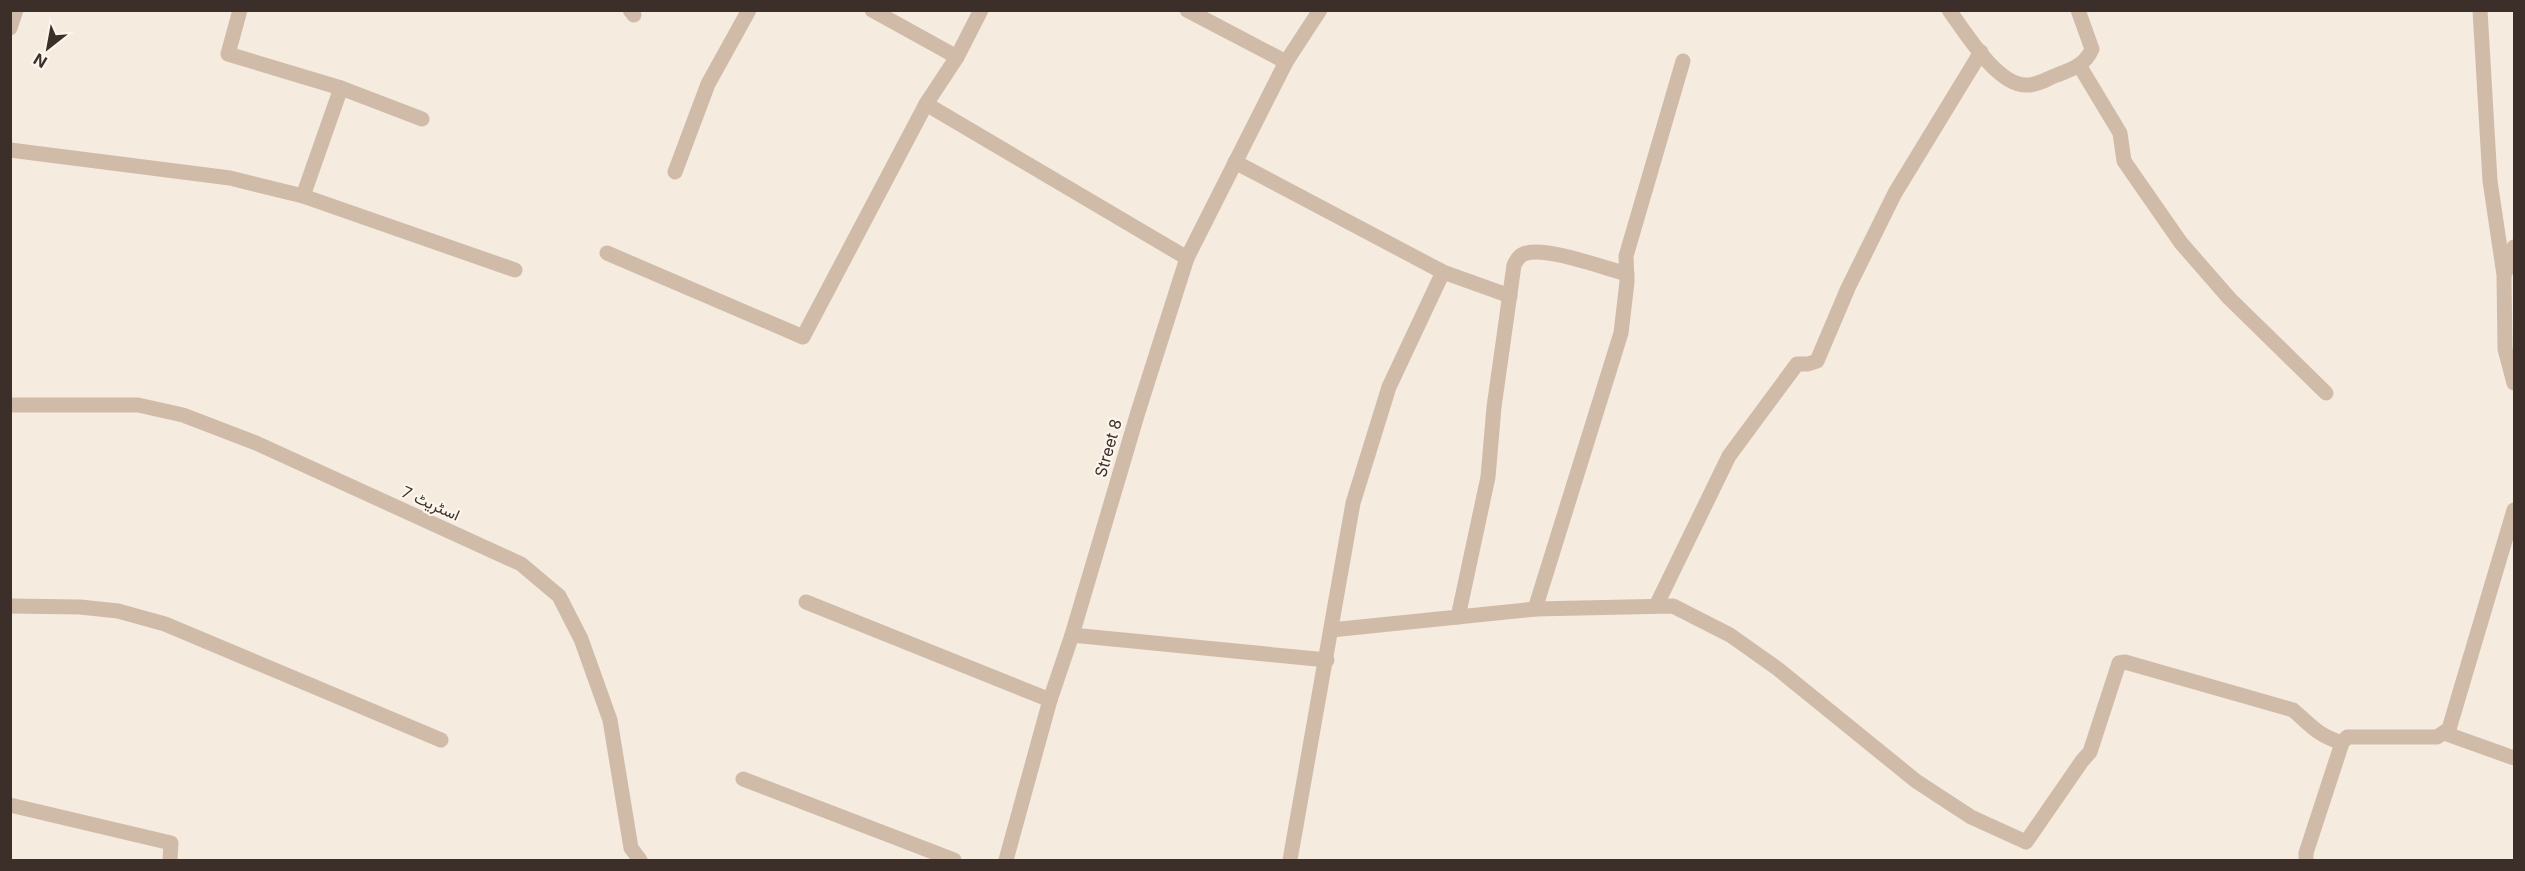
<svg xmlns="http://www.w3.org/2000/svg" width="2525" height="871" font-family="Inter,Vazirmatn,sans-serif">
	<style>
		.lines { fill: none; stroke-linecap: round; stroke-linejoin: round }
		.minor { stroke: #d0bba9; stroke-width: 15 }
		.labels { text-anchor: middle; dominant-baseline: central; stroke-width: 4.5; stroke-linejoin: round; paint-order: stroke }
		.street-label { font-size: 16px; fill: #3c2f29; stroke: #fcf5ec }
	</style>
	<rect width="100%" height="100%" fill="#f5ebdf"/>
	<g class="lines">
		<!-- minor -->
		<g class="minor">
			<polyline points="240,10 228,54 341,88 422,119"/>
			<polyline points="630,10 634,15"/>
			<polyline points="872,10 957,57"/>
			<polyline points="1187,10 1286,62"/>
			<path d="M 1949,10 C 1965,32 1997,85 2026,85 C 2036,86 2048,78 2057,75 C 2073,69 2085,65 2092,49 L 2078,10"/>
			<polyline points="2480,10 2490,181 2504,275 2505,349 2514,383"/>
			<polyline points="10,28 16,10"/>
			<polyline points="2079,65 2120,133 2124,161 2181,243 2229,298 2326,393"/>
			<polyline points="926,104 1187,258"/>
			<polyline points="10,150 230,178 303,196 515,270"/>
			<polyline points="1235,162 1443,272 1510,296"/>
			<polyline points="675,172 708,84 749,10"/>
			<polyline points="303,196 341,88"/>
			<polyline points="607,253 803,337 926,104 957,57 981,10"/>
			<polyline points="2505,273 2514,247"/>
			<polyline points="10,405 138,405 183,415 256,443 521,564 559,596 581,639 610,720 631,848 640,860"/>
			<polyline points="806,602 1050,700"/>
			<polyline points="10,606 80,607 118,611 165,624 441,740"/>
			<polyline points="1656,606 1729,456 1797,364 1808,364 1817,361 1848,288 1895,193 1981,52"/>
			<polyline points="1535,609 1621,333 1627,282 1626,256 1683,61"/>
			<path d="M 1458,617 L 1488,477 L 1494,407 L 1514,265 C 1517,259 1520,254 1527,253 C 1548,247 1604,268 1627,274"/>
			<path d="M 1331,630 L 1535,609 L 1673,606 L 1730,635 L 1778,669 L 1916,781 L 1971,817 L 2026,842 L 2082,761 L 2090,752 L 2119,663 L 2125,662 L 2293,710 C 2313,727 2316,734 2342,743"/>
			<polyline points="1072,635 1327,660"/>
			<polyline points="2444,733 2514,758"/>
			<polyline points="743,779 954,860"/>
			<polyline points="10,805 171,843 170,860"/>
			<polyline points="1006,860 1050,700 1072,635 1138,412 1187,258 1286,62 1320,10"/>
			<polyline points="1290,860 1353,503 1389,387 1443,272"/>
			<polyline points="2306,860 2306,853 2342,743 2347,737 2437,737 2449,729 2514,510"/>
		</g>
	</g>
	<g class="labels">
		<!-- street labels -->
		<g class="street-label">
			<text transform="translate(1108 448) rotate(-74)">Street 8</text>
			<text transform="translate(431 503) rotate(24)">اسٹریٹ 7</text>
		</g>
	</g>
	<!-- border -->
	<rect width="2525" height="871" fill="none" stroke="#3c2f29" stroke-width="24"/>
	<!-- north arrow -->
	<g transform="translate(48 48) rotate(211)" stroke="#fcf5ec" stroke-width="4.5" paint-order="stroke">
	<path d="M0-4.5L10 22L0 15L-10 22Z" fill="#3c2f29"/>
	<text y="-9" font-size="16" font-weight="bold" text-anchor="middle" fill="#3c2f29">N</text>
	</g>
</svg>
